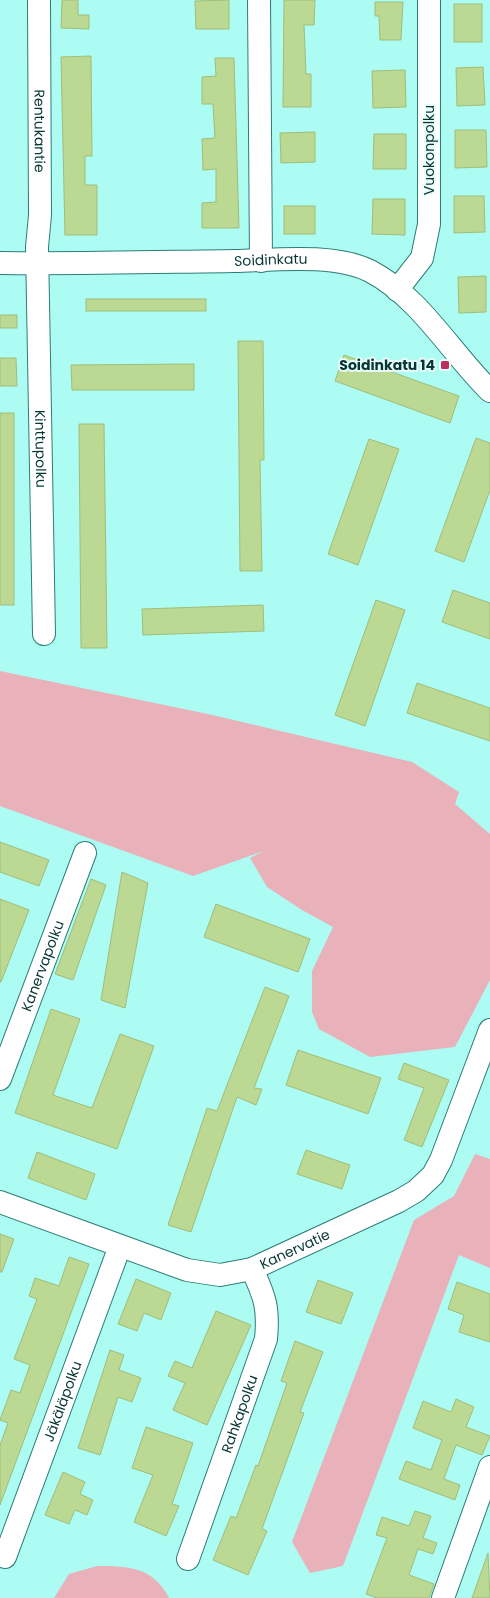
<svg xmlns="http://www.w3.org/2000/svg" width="490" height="1598" font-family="Poppins,sans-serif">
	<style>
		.green { fill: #e9b1ba }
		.building { fill: #bcd994; stroke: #a0bd78 }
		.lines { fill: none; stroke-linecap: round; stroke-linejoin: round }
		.minor-casing { stroke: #2b7d76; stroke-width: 24 }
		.minor { stroke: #fff; stroke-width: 22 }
		.poi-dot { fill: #bd2f5c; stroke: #eafcfa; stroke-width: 2 }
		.labels { text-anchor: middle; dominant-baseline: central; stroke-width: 4; stroke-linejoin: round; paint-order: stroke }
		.street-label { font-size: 14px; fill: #063633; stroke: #eafcfa }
		.poi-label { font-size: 14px; font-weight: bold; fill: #063633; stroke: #eafcfa; text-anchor: end }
	</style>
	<rect width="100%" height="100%" fill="#acfcf3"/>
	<!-- green -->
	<g class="green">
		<polygon points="0,671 208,714 412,762 459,792 455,804 490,834 490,980 455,1047 370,1057 319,1029 312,1012 312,971 333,927 302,910 267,887 250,858 264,851 193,876 0,806"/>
		<polygon points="475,1154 490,1159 490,1268 459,1255 343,1566 310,1573 292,1542 414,1220 454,1196"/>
		<path d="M 97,1566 C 129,1566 153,1567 169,1598 L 54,1598 L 69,1574 Z"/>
	</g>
	<!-- building -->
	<g class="building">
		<polygon points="62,0 78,0 78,15 89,15 89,29 61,28"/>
		<polygon points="229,0 229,29 196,29 195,1"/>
		<polygon points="284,0 315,0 314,25 304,25 306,74 311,74 311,107 283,107"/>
		<polygon points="375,2 403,2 401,40 380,40 379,16 375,16"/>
		<rect x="454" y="4" width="28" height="38"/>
		<polygon points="91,56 92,156 85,156 85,185 97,185 97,235 65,235 61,57"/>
		<polygon points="215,58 234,58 239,228 202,228 202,203 216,202 216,169 203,170 202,139 215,138 213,104 202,104 202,77 216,76"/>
		<polygon points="483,67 485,105 457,106 456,68"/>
		<polygon points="405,70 406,107 373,108 372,71"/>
		<polygon points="455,130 486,130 487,167 455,168"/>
		<polygon points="315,132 315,162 281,163 280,133"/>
		<polygon points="374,134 406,134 406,169 373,169"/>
		<polygon points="454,196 484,196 485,232 454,233"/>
		<polygon points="373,199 405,199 405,235 372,234"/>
		<rect x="284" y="206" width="31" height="28"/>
		<polygon points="486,276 486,312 459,313 458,277"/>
		<rect x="86" y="299" width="120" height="12"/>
		<rect x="0" y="315" width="17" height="13"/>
		<polygon points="238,341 263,341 264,460 260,460 262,571 240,571"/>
		<polygon points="344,355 459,396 450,423 335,381"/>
		<polygon points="0,358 16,358 17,386 0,386"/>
		<polygon points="194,364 194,390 72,390 71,365"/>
		<rect x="0" y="413" width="14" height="192"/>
		<polygon points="79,424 104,424 107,648 81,648"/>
		<polygon points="476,438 490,443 490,490 464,562 435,551"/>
		<polygon points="369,439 399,449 358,565 328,554"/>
		<polygon points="453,590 490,603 490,639 442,622"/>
		<polygon points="376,600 405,610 365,726 335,715"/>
		<polygon points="263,605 264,631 143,635 142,609"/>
		<polygon points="417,683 490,708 490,741 407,713"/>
		<polygon points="0,842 49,860 39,886 0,872"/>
		<polygon points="122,872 148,883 125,1008 101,1000"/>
		<polygon points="91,879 106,885 73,980 55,974"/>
		<polygon points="0,899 29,910 1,982 0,982"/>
		<polygon points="216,904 310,939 298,972 204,937"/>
		<polygon points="265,987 289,996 254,1088 262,1089 256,1105 237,1097 191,1232 168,1225 207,1108 217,1111"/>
		<polygon points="51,1009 80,1019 53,1095 92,1108 120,1034 154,1046 117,1149 15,1113"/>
		<polygon points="298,1050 381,1078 368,1114 286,1085"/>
		<polygon points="404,1063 449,1080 422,1147 404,1140 424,1088 398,1079"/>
		<polygon points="306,1150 350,1165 342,1189 297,1174"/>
		<polygon points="37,1152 95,1174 86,1200 28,1178"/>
		<polygon points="0,1234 14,1239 2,1272 0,1272"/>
		<polygon points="69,1257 89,1264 0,1505 0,1445 8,1423 0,1420 11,1390 20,1393 30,1365 14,1359 37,1299 29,1296 35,1278 59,1286"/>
		<polygon points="136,1279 171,1293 161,1320 144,1313 137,1331 118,1324"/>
		<polygon points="318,1280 353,1293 341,1324 306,1312"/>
		<polygon points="457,1282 490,1294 490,1342 459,1332 464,1315 448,1309"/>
		<polygon points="216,1311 251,1325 207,1425 173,1410 185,1383 168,1376 175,1361 192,1368"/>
		<polygon points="295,1341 323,1352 300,1412 304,1413 262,1529 267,1531 248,1575 213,1560 231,1516 236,1518 256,1465 258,1466 287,1383 281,1381"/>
		<polygon points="110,1350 124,1355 119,1370 141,1378 132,1402 118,1397 100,1455 78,1448"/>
		<polygon points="456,1399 474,1407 466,1427 490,1436 482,1455 456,1445 444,1479 460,1485 455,1500 399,1479 406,1461 431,1470 442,1440 413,1428 423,1401 451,1412"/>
		<polygon points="146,1427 193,1443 172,1504 179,1506 166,1536 134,1522 153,1475 132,1468"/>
		<polygon points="63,1472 85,1482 80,1494 93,1500 87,1515 75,1510 69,1524 45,1515"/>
		<polygon points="415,1511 431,1516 423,1538 437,1543 433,1554 418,1549 409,1575 434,1584 429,1598 377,1598 366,1594 387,1538 376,1535 382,1517 409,1526"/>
		<polygon points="488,1553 490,1598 472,1598"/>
	</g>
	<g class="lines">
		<defs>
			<g id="minor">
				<path id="s1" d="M 39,0 L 40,215 L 37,247 L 44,634"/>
				<polyline points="259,0 261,261"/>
				<path id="s2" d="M 0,263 C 78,264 157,262 235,261 C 274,260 334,253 370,271 C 420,297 451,353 490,391"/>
				<polyline points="397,290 422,258 429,224 429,0"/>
				<path id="s3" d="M 0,1079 L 85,853"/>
				<path id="s4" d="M 0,1202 L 187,1270 L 220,1275 L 252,1269 L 399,1201 L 416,1191 L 433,1175 L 441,1160 L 490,1030"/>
				<path id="s5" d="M 5,1557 L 120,1246"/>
				<path id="s6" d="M 188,1559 L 266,1339 C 269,1308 265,1297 252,1269"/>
				<polyline points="443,1598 490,1467"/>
			</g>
		</defs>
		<!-- minor casing -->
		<use href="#minor" class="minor-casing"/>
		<!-- minor -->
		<use href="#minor" class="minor"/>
	</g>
	<!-- markers -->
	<rect class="poi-dot" x="440" y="360" width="10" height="10" rx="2.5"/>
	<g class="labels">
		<!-- street labels -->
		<g class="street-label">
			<text stroke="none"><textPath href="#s1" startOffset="131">Rentukantie</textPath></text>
			<text transform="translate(429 150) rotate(-90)">Vuokonpolku</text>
			<text stroke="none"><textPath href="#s2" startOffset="271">Soidinkatu</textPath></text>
			<text stroke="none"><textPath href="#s1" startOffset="449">Kinttupolku</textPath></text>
			<text stroke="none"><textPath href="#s3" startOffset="121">Kanervapolku</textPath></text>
			<text stroke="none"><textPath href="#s4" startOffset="312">Kanervatie</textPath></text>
			<text stroke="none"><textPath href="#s5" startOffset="166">Jäkäläpolku</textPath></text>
			<text stroke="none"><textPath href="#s6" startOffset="154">Rahkapolku</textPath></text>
		</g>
		<!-- poi labels -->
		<g class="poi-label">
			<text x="435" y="365">Soidinkatu 14</text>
		</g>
	</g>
</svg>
